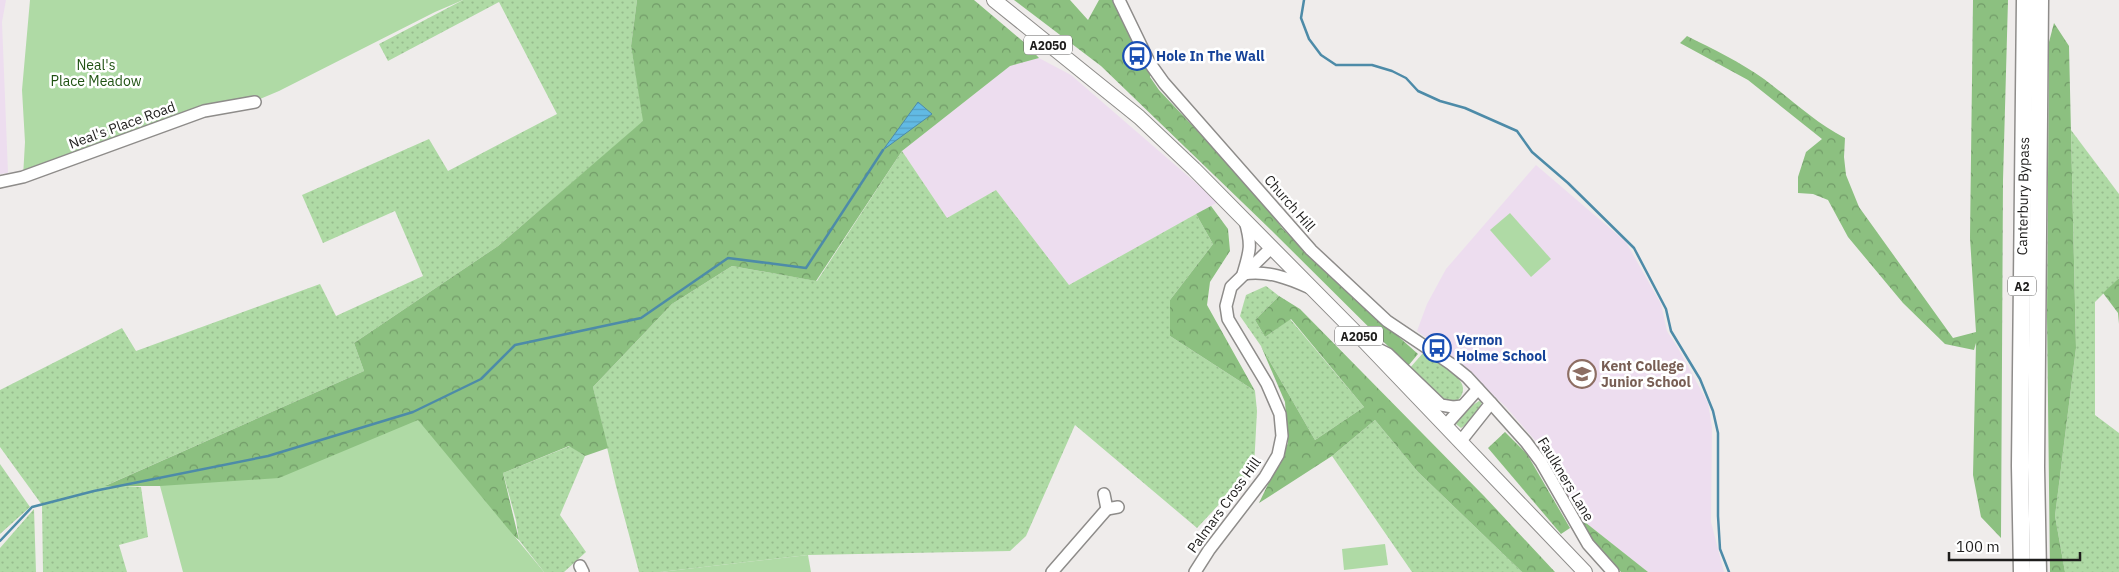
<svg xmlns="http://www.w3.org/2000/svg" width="2119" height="572" font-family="'IBM Plex Sans',sans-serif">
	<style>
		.education { fill: #edddef }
		.grass { fill: url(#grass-dots) }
		.forest { fill: url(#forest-crowns) }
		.park { fill: #afdaa5 }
		.water { fill: url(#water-rules); stroke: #4d8ba8 }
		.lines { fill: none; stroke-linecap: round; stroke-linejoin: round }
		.stream { stroke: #4d8ba8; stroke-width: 2.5 }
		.minor-casing { stroke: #8e8c8a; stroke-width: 14 }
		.major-casing { stroke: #8e8c8a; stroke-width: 16 }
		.highway-casing { stroke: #8e8c8a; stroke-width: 19 }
		.minor { stroke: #fff; stroke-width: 11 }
		.major { stroke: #fff; stroke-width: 14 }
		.highway { stroke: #fff; stroke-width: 16 }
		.labels { text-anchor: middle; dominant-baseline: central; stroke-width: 5; stroke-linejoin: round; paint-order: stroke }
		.shield { fill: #fff; stroke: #626160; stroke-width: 1 }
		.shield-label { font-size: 12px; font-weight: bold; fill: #1e1d1c }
		.transit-label { font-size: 14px; font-weight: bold; fill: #164399; stroke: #fff; text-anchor: start }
		.park-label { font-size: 14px; fill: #215314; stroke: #fff }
		.street-label { font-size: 14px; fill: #1e1d1c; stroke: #fff }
		.education-label { font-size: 14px; font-weight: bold; fill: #785e54; stroke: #fff; text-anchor: start }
	</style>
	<defs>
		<pattern id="grass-dots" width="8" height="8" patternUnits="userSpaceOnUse" patternTransform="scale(1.25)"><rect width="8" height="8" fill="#afdaa5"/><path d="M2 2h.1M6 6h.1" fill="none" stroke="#96bb8d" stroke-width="1.8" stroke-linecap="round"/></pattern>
		<pattern id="forest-crowns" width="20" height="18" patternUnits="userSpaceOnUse" patternTransform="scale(1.25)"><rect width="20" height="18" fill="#8cc080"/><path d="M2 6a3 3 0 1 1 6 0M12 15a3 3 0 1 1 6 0" fill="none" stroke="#729b68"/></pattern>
		<pattern id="water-rules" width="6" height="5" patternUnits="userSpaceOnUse" patternTransform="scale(1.25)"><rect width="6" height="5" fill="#61bae4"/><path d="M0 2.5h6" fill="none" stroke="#549fc3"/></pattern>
	</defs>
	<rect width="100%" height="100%" fill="#efeceb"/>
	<!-- education -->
	<g class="education">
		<polygon points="0,0 6,0 2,22 8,173 0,174"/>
		<polygon points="1039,58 1071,75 1218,202 1069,285 996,190 947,218 902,151 1010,66"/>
		<polygon points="1536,165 1626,242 1661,304 1667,331 1678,348 1708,403 1712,427 1711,522 1724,572 1648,572 1581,519 1540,446 1506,407 1455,359 1417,331 1427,304 1446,269"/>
	</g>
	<!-- grass -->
	<g class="grass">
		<polygon points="463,0 637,0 631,46 644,121 498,246 354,343 364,371 107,485 141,487 148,537 119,545 127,572 43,572 42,505 0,447 0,390 122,328 136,351 320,284 336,316 423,276 395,211 323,243 302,195 429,139 448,171 557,114 499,2 388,61 379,44"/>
		<polygon points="2071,130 2119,194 2119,278 2095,302 2095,415 2119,433 2119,572 2065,572 2055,516 2076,348"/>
		<polygon points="902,151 947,218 996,190 1069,285 1196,214 1213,244 1170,300 1170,336 1255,391 1257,411 1254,467 1197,528 1075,425 1026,536 1010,551 808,555 660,572 639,572 616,486 593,387 672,304 732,266 817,281"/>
		<polygon points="1266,286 1279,296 1255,320 1265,337 1290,319 1364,407 1315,440 1261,346 1240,316 1246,295"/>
		<path d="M 1423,353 C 1435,361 1470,378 1462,394 C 1459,402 1452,402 1445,402 L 1409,369 Z"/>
		<path d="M 1479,401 L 1482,402 C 1477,415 1471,421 1461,428 L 1456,424 L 1467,409 Z"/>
		<polygon points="1375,420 1418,472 1522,572 1412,572 1332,456"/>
		<polygon points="570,446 585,456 560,515 586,552 564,572 544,572 519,540 516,520 503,473"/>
		<polygon points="0,464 30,507 0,534"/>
		<polygon points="34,509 36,572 0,572 0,548"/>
	</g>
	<!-- forest -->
	<g class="forest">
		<polygon points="637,0 974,0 1026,44 1039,58 1010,66 902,151 816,281 732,266 672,304 593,387 608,448 585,456 569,446 503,473 519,540 483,512 160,486 105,486 364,371 354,343 498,246 643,121 631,46"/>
		<polygon points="1014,0 1070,0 1088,20 1099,0 1114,0 1151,72 1150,77 1159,90 1263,201 1282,228 1336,281 1418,354 1408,366 1271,230 1101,66"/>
		<path d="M 1973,0 L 2008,0 L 2003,180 L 2001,538 L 1981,517 L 1973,475 L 1976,343 L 1974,350 L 1945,344 L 1903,303 L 1848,237 L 1828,200 L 1813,194 L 1798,193 L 1798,177 L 1806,152 L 1822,139 L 1748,80 L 1680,43 L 1687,36 C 1713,49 1740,62 1764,79 C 1791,99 1814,122 1845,138 L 1844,157 L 1846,175 L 1859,207 L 1953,338 L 1976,332 L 1970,238 Z"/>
		<polygon points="2054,23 2069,46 2076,348 2055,516 2065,572 2050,572 2047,317 2049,42"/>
		<polygon points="1211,206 1228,229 1230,251 1210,282 1207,305 1255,391 1170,336 1170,300 1213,244 1196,214"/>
		<polygon points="2119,278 2119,324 2118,313 2103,293"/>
		<polygon points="1279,296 1300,309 1484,496 1555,572 1522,572 1418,472 1375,420 1332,456 1259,503 1288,443 1285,402 1261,346 1315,440 1364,407 1291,319 1265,337 1255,320"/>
		<polygon points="1505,432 1527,454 1570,528 1561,534 1488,448"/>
		<polygon points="1581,519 1648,572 1621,572 1594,544"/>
	</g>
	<!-- park -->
	<g class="park">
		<polygon points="30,0 463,0 435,12 279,91 248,104 227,106 23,177 25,142 22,90"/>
		<polygon points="1510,213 1551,259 1531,277 1490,230"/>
		<polygon points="418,420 544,572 183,572 160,486 279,478"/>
		<polygon points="1385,544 1388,565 1344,570 1342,549"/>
		<polygon points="808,555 811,572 660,572"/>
	</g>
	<!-- water -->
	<polygon class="water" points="918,102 932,114 883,150"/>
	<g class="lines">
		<!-- stream -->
		<g class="stream">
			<polyline points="1304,0 1301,18 1309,39 1321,55 1336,65 1372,65 1392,71 1406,78 1418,91 1440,101 1465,108 1517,131 1532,152 1568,183 1634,248 1666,309 1671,331 1700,379 1713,411 1718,433 1718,516 1720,549 1729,572"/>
			<polyline points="0,541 32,507 94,491 268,456 413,412 481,379 515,345 641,318 728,258 806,268 883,150"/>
		</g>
		<defs>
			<g id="minor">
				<polyline points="1119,0 1149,62 1164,83 1311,250 1387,321 1451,364 1467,377 1491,403 1526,442 1541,462 1588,544 1613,572"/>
				<polyline points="0,182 23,177 204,111 255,102"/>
				<path d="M 1245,221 C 1252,245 1250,251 1243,274 C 1267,270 1288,278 1310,288"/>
				<polyline points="1372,346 1388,354 1441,405 1453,407 1462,406"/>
				<polyline points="1445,426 1478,389"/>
				<polyline points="1460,442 1491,403"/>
				<polyline points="1104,494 1107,509 1118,507"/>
				<polyline points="580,566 583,572"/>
				<polyline points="1052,572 1107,509"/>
				<polyline points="1195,572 1209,550 1265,477 1278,455 1282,436 1280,414 1267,384 1228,319 1226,306 1231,287 1271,248"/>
			</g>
			<polyline id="major" points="994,0 1139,117 1194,169 1366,343 1585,572"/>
			<g id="highway">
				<polyline points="2022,572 2020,466 2025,0"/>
				<polyline points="2038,572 2036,467 2040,0"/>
			</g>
		</defs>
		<!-- minor casing -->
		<use href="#minor" class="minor-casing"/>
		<!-- major casing -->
		<use href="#major" class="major-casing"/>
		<!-- highway casing -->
		<use href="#highway" class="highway-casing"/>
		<!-- minor -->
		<use href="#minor" class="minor"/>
		<!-- major -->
		<use href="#major" class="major"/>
		<!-- highway -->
		<use href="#highway" class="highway"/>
	</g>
	<!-- icons -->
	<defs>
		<symbol id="bus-ring" viewBox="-11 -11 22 22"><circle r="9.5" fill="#fff" stroke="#1a4fb4" stroke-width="1.5"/><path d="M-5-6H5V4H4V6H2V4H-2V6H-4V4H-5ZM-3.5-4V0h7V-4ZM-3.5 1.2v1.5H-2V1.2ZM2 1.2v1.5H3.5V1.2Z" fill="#1a4fb4"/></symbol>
		<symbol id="school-ring" viewBox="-11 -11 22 22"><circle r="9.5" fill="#fff" stroke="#8d6e63" stroke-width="1.5"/><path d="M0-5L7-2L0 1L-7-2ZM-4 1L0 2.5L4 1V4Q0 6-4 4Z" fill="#8d6e63"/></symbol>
	</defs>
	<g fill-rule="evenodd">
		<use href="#bus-ring" x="1121" y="40" width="32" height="32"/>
		<use href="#bus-ring" x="1421" y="332" width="32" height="32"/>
		<use href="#school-ring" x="1566" y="358" width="32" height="32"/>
	</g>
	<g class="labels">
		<!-- shield labels -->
		<g class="shield">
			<rect x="1024" y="35.5" width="48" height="19" rx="4"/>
			<rect x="2008" y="276.5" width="28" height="19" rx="4"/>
			<rect x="1335" y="326.5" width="48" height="19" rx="4"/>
		</g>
		<g class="shield-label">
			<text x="1048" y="45">A2050</text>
			<text x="2022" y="286">A2</text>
			<text x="1359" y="336">A2050</text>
		</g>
		<!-- transit labels -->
		<g class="transit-label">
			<text x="1156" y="56">Hole In The Wall</text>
			<text x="1456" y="340">Vernon<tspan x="1456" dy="16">Holme School</tspan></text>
		</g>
		<!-- park labels -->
		<g class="park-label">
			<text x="96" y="65">Neal's<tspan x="96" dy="16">Place Meadow</tspan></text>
		</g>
		<!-- street labels -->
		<g class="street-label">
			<text transform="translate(122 125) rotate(-20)">Neal's Place Road</text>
			<text transform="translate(2023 196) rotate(-89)">Canterbury Bypass</text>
			<text transform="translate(1290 203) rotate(49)">Church Hill</text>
			<text transform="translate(1566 479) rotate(59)">Faulkners Lane</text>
			<text transform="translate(1224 505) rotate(-54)">Palmars Cross Hill</text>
		</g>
		<!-- education labels -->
		<g class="education-label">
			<text x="1601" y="366">Kent College<tspan x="1601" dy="16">Junior School</tspan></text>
		</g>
	</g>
	<!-- scale -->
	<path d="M1949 552v8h131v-8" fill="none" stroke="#1e1d1c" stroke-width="2.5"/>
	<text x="1956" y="552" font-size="15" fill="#1e1d1c" stroke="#ffffff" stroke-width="4" paint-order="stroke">100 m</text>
</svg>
